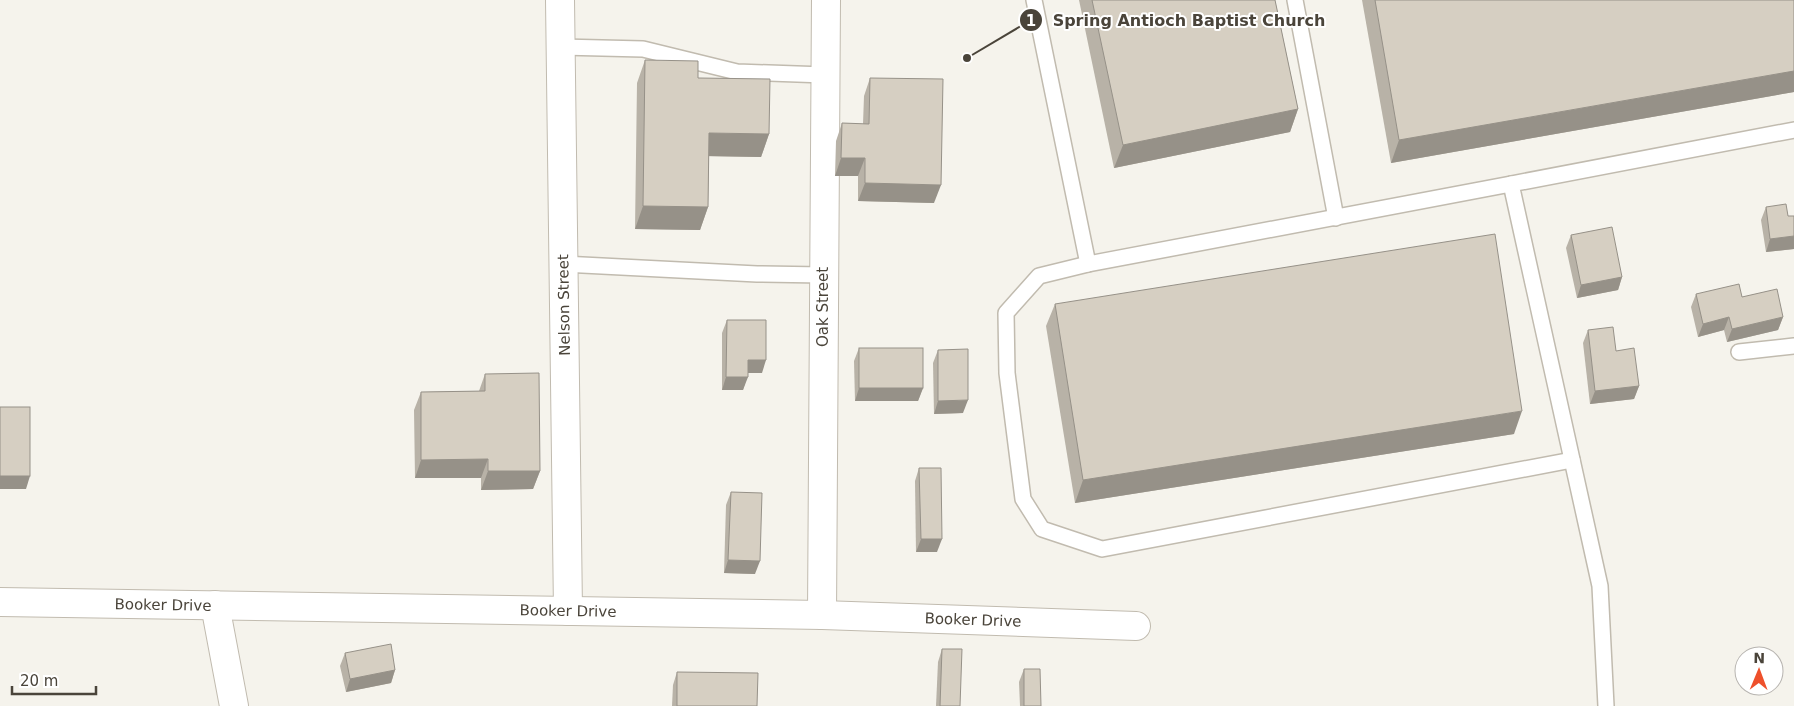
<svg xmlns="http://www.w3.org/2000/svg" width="1794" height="706" font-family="'DejaVu Sans',sans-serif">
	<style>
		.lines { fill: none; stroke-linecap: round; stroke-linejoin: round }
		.lane-casing { stroke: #c1bbaf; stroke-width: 18 }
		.street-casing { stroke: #c1bbaf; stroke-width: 30 }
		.lane { stroke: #fff; stroke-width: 15 }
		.street { stroke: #fff; stroke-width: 28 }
		.wall { fill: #b8b2a7 }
		.shaded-wall { fill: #969188 }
		.building { fill: #d6cfc2; stroke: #969188 }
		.labels { text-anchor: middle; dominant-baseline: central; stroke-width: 4; stroke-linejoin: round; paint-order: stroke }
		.street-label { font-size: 15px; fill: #4a443a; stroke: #fff }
		.leader { fill: none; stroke: #4a443a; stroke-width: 2 }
		.callout-dot { fill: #4a443a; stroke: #fff; stroke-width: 2 }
		.mark-label { font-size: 15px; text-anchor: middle; font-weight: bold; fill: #fff }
		.callout-label { font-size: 16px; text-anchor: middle; font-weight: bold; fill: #4a443a; stroke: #fff; stroke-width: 4; stroke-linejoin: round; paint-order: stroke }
	</style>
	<rect width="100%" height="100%" fill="#f5f3ec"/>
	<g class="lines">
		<defs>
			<g id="lane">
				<polyline points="1034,0 1088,264"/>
				<polyline points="1295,0 1336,218"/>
				<polyline points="561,47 643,49 737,72 825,75"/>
				<polyline points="1511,184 1088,264 1039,276 1006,313 1007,373 1023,499 1042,529 1102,549 1572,460"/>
				<polyline points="563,264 757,274 823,275"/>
				<polyline points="1739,352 1794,346"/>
				<polyline points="1606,706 1600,586 1511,184 1794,130"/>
			</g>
			<g id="street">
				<polyline points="560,0 568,611"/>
				<polyline points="0,602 822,615 1136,626"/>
				<polyline points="215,605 234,706"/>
				<polyline points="822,615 826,0"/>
			</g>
		</defs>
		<!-- lane casing -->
		<use href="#lane" class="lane-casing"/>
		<!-- street casing -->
		<use href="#street" class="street-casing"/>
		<!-- lane -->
		<use href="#lane" class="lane"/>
		<!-- street -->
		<use href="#street" class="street"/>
	</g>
	<!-- wall -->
	<g class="wall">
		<polygon points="1079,0 1275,0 1298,109 1290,132 1114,168"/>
		<polygon points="1362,0 1794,0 1794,92 1391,163"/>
		<polygon points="645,60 698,78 769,134 761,157 709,156 708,207 700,230 635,229 637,83"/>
		<polygon points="870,78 934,203 858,201 858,176 835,176 836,141 842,123 863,124 864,96"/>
		<polygon points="1766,207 1788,216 1794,216 1794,249 1766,252 1761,220"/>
		<polygon points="1571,235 1622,277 1618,290 1577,298 1566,248"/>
		<polygon points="1696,294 1742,297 1783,317 1778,330 1727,342 1724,330 1698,337 1691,307"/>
		<polygon points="1055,304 1514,434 1075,503 1046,326"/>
		<polygon points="727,320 762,373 748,373 743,390 722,390 722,333"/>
		<polygon points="1588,330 1616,351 1639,386 1634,399 1590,404 1583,343"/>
		<polygon points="859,348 923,388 918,401 855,401 854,361"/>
		<polygon points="938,350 963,413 934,414 933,363"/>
		<polygon points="485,374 540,471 533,489 481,490 481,478 415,478 414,410 421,392 479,391"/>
		<polygon points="919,468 937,552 916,552 915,481"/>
		<polygon points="731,492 755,574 724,573 726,505"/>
		<polygon points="942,649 960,706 936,706 938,662"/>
		<polygon points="345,653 395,670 391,683 346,692 340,666"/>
		<polygon points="1024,669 1041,706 1020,706 1019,682"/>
		<polygon points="677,672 757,706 672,706 673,685"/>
	</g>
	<!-- shaded-wall -->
	<g class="shaded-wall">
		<polygon points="1794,71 1794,92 1391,163 1399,140"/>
		<polygon points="1298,109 1290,132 1114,168 1123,145"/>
		<polygon points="709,133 769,134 761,157 701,156"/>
		<polygon points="841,158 865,158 858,176 835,176"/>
		<polygon points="865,183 941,185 934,203 858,201"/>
		<polygon points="643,206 708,207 700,230 635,229"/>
		<polygon points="1794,236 1794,249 1766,252 1770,239"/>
		<polygon points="1622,277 1618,290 1577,298 1581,285"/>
		<polygon points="1729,317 1724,330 1698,337 1703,324"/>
		<polygon points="1783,317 1778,330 1727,342 1732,329"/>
		<polygon points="748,360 766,360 762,373 743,373"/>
		<polygon points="726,377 748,377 743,390 722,390"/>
		<polygon points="1639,386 1634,399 1590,404 1595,391"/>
		<polygon points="859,388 923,388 918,401 855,401"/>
		<polygon points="968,400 963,413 934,414 938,401"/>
		<polygon points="1522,411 1514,434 1075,503 1083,480"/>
		<polygon points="488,459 481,478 415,478 421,460"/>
		<polygon points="488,471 540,471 533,489 481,490"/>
		<polygon points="0,476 30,476 26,489 0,489"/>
		<polygon points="921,539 942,539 937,552 916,552"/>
		<polygon points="728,560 760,561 755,574 724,573"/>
		<polygon points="395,670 391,683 346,692 350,679"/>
	</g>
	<!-- building -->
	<g class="building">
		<polygon points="1092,0 1275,0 1298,109 1123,145"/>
		<polygon points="1375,0 1794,0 1794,71 1399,140"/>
		<polygon points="645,60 698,61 698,78 770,79 769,134 709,133 708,207 643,206"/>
		<polygon points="870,78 943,79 941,185 865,183 865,158 841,158 842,123 869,124"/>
		<polygon points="1786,204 1788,216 1794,216 1794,236 1770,239 1766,207"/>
		<polygon points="1612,227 1622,277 1581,285 1571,235"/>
		<polygon points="1495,234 1522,411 1083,480 1055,304"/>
		<polygon points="1739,284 1742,297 1777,289 1783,317 1732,329 1729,317 1703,324 1696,294"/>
		<polygon points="727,320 766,320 766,360 748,360 748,377 726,377"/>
		<polygon points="1613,327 1616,351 1634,348 1639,386 1595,391 1588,330"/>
		<rect x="859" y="348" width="64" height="40"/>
		<polygon points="968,349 968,400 938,401 938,350"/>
		<polygon points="539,373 540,471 488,471 488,459 421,460 421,392 485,391 485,374"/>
		<rect x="0" y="407" width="30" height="69"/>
		<polygon points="919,468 941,468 942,539 921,539"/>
		<polygon points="731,492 762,493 760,561 728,560"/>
		<polygon points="391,644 395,670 350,679 345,653"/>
		<polygon points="942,649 962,649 960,706 940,706"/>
		<polygon points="1024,669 1040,669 1041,706 1024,706"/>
		<polygon points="677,672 758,673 757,706 677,706"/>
	</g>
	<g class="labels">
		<!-- street labels -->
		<g class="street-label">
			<text transform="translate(564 305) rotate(-91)">Nelson Street</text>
			<text transform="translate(823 307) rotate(-90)">Oak Street</text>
			<text transform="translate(163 605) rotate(1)">Booker Drive</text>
			<text transform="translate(568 611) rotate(1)">Booker Drive</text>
			<text transform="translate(973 620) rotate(2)">Booker Drive</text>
		</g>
	</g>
	<!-- callouts -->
	<path class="leader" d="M967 58L1031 20"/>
	<g class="callout-dot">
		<circle cx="967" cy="58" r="5"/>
		<circle cx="1031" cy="20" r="12"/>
	</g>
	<g class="mark-label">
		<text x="1031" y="26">1</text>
	</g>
	<g class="callout-label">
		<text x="1189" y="26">Spring Antioch Baptist Church</text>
	</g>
	<!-- north arrow -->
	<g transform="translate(1759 671) rotate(1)"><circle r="24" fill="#ffffff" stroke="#b7b4b0"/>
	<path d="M0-4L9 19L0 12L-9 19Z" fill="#ee502b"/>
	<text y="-8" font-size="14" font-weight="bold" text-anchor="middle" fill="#4a443a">N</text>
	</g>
	<!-- scale -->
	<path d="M12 686v8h84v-8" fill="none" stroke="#4a443a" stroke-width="2.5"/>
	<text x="20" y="686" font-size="15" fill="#4a443a" stroke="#ffffff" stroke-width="4" paint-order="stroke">20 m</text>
</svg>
